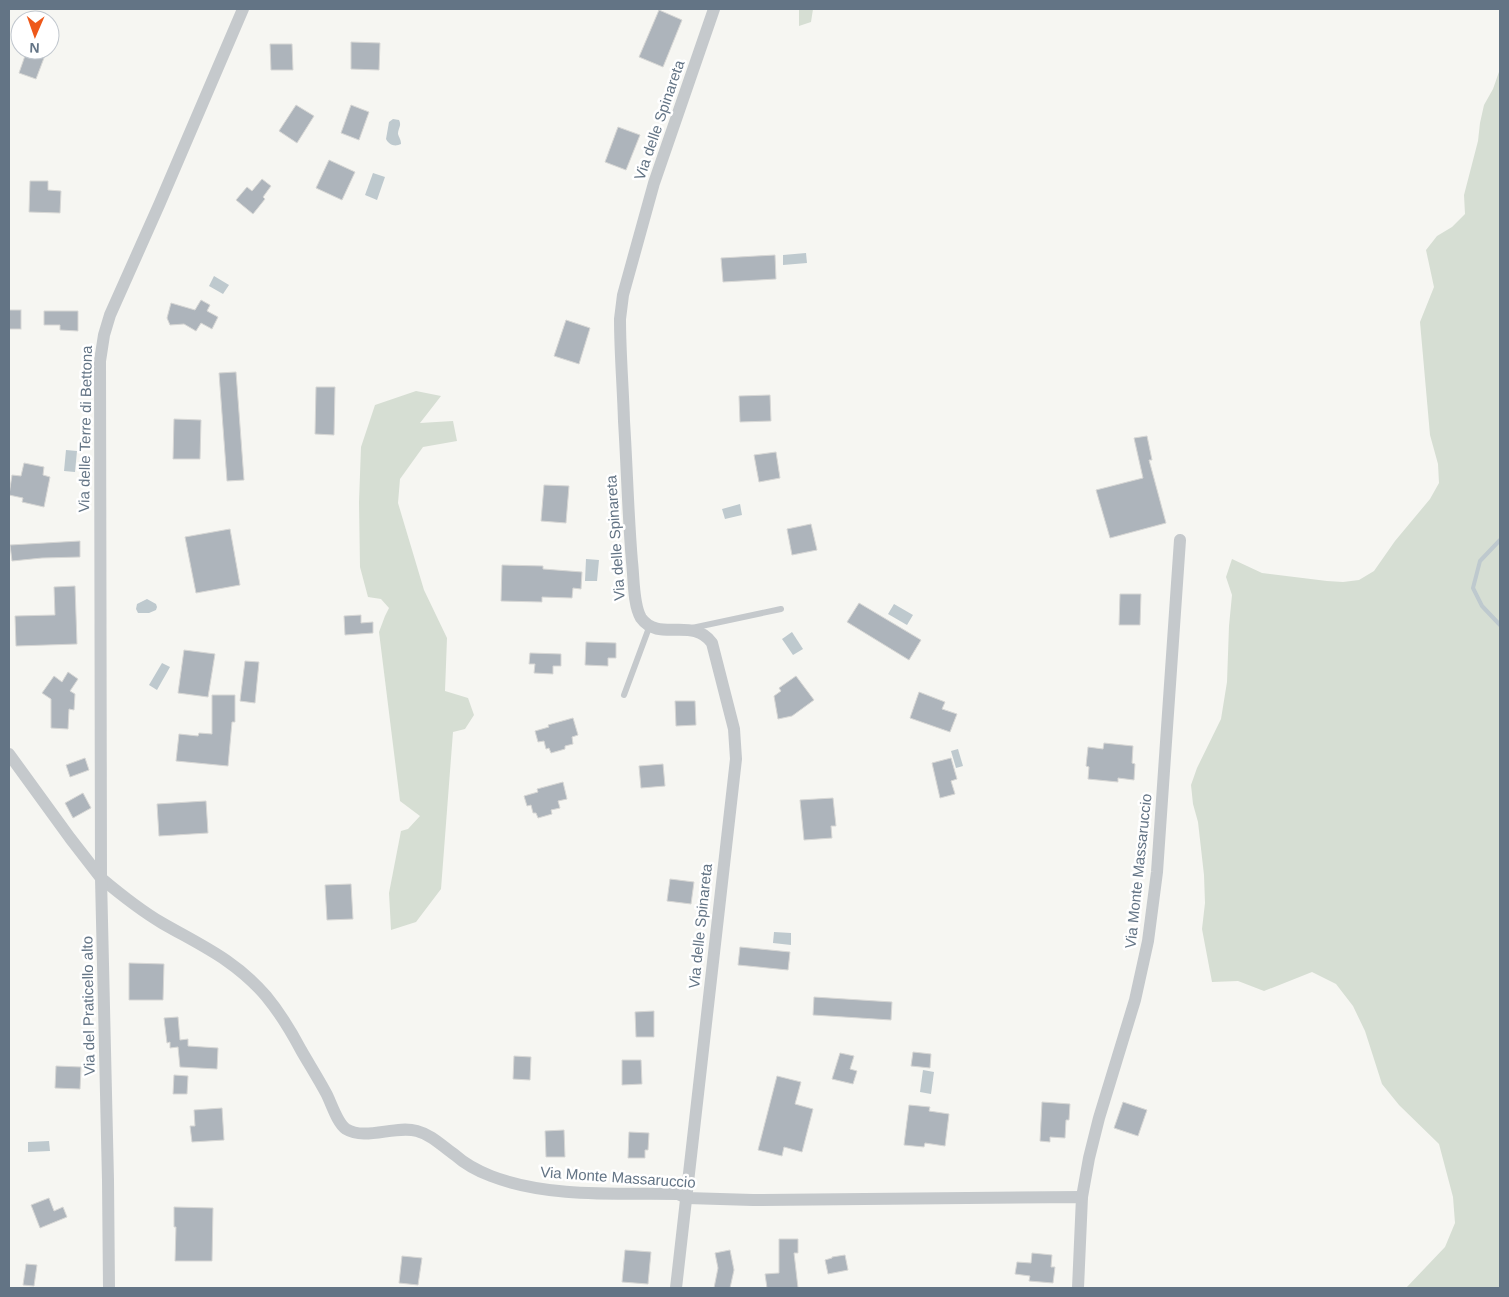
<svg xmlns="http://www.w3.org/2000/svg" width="1509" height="1297" font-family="Helvetica,sans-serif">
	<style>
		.green { fill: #d6ded3 }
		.water { fill: #bec9ce }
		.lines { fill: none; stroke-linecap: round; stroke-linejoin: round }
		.stream { stroke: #bec9ce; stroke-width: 4 }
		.building { fill: #adb4bb; stroke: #d7d7d5 }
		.service { stroke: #c5c9cc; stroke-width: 6 }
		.minor { stroke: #c5c9cc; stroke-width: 12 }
		.labels { text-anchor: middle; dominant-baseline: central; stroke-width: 5; stroke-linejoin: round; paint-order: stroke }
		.street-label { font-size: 15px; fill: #637485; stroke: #fff }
	</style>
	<rect width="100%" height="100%" fill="#f6f6f2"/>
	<!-- green -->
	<g class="green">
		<polygon points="799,9 813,9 811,22 799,26"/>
		<polygon points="1500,69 1500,1288 1406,1288 1445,1247 1455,1223 1453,1197 1439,1144 1399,1105 1382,1084 1365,1031 1353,1006 1336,984 1312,972 1264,991 1238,981 1212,982 1202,929 1205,903 1204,875 1198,822 1193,804 1191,785 1197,768 1221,719 1227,682 1229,626 1232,595 1226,577 1232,559 1262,573 1327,581 1343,582 1359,580 1374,571 1395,541 1430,499 1439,483 1438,464 1430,435 1420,322 1434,287 1426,250 1437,236 1452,227 1465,214 1464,195 1478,141 1480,123 1484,105 1493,89"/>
		<polygon points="416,391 441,396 420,423 453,421 457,441 423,447 400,479 398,503 424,590 447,638 445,691 468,698 474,715 465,729 453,732 441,889 416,922 391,930 389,893 401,831 408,829 420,816 400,801 379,632 385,616 389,608 381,599 368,597 360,567 359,502 361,447 375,405"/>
	</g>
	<!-- water -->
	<g class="water">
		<path d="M 393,119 L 399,120 C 402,126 398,128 398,134 C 399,138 401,139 401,144 C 395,147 389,145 386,139 L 389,122 Z"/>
		<polygon points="373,173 385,177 377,200 365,195"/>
		<polygon points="806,253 807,263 783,265 783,255"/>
		<polygon points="214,276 229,285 223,294 209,286"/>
		<polygon points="66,450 77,451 75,472 64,471"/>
		<polygon points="740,504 742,515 725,519 722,509"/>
		<polygon points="586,559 599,560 597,581 585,581"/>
		<polygon points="147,599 156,604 157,607 156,610 149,613 138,613 136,609 137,604"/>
		<polygon points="894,604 913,615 907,625 888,614"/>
		<polygon points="792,632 803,649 793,655 782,639"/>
		<polygon points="162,663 170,667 157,690 149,685"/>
		<polygon points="958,749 963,766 956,768 951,751"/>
		<polygon points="774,932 791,933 791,945 773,943"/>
		<polygon points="923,1070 934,1072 931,1094 920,1092"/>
		<polygon points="49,1141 50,1151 28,1152 28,1142"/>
	</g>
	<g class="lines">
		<!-- stream -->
		<polyline class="stream" points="1500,540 1480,561 1473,588 1482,606 1500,625"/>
	</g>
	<!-- building -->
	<g class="building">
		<polygon points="659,10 682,20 663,67 639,57"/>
		<polygon points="351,42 380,43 379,70 351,69"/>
		<polygon points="270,44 292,44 293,70 271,70"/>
		<polygon points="27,50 47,50 36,79 19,73"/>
		<polygon points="296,105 314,116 297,143 279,131"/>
		<polygon points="351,105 369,112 359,140 341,133"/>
		<polygon points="618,127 640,135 626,170 605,162"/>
		<polygon points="329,160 355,172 342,200 316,188"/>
		<polygon points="262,179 271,186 263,197 265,199 253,214 236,200 247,187 252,191"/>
		<polygon points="30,181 48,181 48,190 61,191 60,213 29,212"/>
		<polygon points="775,255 776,279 723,282 721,258"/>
		<polygon points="201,300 210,305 207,311 218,317 212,329 201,323 196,331 184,324 170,325 167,318 171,303 195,310"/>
		<rect x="9" y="310" width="12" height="19"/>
		<polygon points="44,311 78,311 78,331 60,330 60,325 44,325"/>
		<polygon points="566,320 590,328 579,364 554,356"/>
		<polygon points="236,372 244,480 227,481 219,373"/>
		<polygon points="316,387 335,387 334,435 315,434"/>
		<polygon points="770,395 771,421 740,422 739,396"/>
		<polygon points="174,419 201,420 200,459 173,459"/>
		<polygon points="1147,436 1152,460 1149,460 1166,523 1110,538 1096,490 1143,478 1134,438"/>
		<polygon points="776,452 780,478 759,482 754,455"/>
		<polygon points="24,463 44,467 43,475 50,477 44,507 22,502 23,498 9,495 12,475 21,476"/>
		<polygon points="544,485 569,486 566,523 541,521"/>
		<polygon points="811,524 817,550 792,555 787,529"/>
		<polygon points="230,529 240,585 196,593 185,537"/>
		<polygon points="80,541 80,557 42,558 12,561 10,545"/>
		<polygon points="502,565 543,566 543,569 582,572 581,589 573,588 572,598 542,597 542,602 501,601"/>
		<polygon points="75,586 77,644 16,646 15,616 55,615 54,587"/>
		<polygon points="1120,594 1141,594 1140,625 1119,625"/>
		<polygon points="859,603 921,640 909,660 847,622"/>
		<polygon points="361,615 361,623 373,622 373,633 345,635 344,616"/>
		<polygon points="586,642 616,643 616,658 608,658 608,666 585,665"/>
		<polygon points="184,650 215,654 208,697 178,693"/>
		<polygon points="530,653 561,654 561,666 553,666 553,674 534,673 535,664 529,664"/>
		<polygon points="245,661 259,662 255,703 240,701"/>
		<polygon points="68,672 78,679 70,691 75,694 74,710 69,709 68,729 51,728 51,699 42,693 54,676 62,682"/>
		<polygon points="796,676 814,700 792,716 778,719 774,696 781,691 779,688"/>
		<polygon points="919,692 945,702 942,709 957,714 950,732 910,718"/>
		<polygon points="212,695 235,695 235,722 232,722 228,766 176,761 179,734 198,736 199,733 212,734"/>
		<polygon points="675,701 695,701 696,725 676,726"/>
		<polygon points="573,718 578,735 572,737 573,744 565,746 565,749 551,753 549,748 546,749 544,741 538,742 535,731 549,727 548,725"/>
		<polygon points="1104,743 1133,746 1132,763 1135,764 1134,780 1118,778 1118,782 1088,779 1089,767 1086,766 1088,747 1103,749"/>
		<polygon points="85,758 89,770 70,777 66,765"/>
		<polygon points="951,758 957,779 951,781 955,794 940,798 932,763"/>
		<polygon points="663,764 665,786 641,788 639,766"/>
		<polygon points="563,782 567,799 558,801 560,808 551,810 552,814 538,818 536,813 533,813 531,805 527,806 524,796 538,792 537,789"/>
		<polygon points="83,793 91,808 73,818 65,803"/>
		<polygon points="833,798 836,826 831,826 832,838 804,840 800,800"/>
		<polygon points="206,801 208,833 159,836 157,804"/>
		<polygon points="670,879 694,882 691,904 667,901"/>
		<polygon points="351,884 353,919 327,920 325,885"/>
		<polygon points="740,947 790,952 788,970 738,965"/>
		<polygon points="129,963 164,964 163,1000 129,1000"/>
		<polygon points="814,997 892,1002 891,1020 813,1015"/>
		<polygon points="654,1011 654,1037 636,1037 635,1012"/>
		<polygon points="178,1017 180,1040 188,1039 188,1046 218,1048 217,1069 180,1067 178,1047 170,1048 170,1042 167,1043 164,1018"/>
		<polygon points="913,1052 931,1054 930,1068 911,1066"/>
		<polygon points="840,1053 854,1056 850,1069 857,1071 853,1084 832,1079"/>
		<polygon points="514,1056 531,1057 530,1080 513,1079"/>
		<polygon points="622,1060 641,1060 642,1084 622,1085"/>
		<polygon points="56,1066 81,1067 80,1089 55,1088"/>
		<polygon points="174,1075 188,1076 187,1094 173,1094"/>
		<polygon points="777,1076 801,1082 795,1104 813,1109 802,1152 784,1147 782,1156 758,1150"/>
		<polygon points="1042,1102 1070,1104 1069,1120 1066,1120 1065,1138 1050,1137 1050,1142 1040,1141"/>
		<polygon points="1123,1102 1147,1110 1138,1136 1114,1128"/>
		<polygon points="909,1105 930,1107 929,1111 949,1114 945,1146 925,1143 924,1147 904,1145"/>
		<polygon points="222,1108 224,1140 192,1142 190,1126 195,1126 194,1110"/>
		<polygon points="564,1130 565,1157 546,1157 545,1131"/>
		<polygon points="629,1132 649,1133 648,1150 645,1150 645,1158 628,1158"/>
		<polygon points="49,1198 54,1211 63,1207 67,1217 40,1228 31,1205"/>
		<polygon points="174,1207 213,1208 212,1261 175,1261 176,1227 174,1227"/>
		<polygon points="779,1239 798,1239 798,1253 794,1253 798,1288 767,1288 765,1274 779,1273"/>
		<polygon points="625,1250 651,1252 648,1284 622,1282"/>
		<polygon points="730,1250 734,1270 730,1288 714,1288 718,1268 715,1253"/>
		<polygon points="1032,1253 1052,1255 1051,1267 1055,1267 1053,1283 1029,1281 1030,1276 1015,1274 1017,1262 1031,1263"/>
		<polygon points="845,1255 848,1270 828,1274 825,1260 832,1258 832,1257"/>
		<polygon points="402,1256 422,1258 418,1285 399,1283"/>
		<polygon points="26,1264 37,1265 34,1286 23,1285"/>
	</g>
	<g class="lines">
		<!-- service -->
		<g class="service">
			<polyline points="692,628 781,609"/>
			<polyline points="624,695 650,625"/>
		</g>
		<!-- minor -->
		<g class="minor">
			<path d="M 243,9 L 159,205 L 110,315 L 104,335 L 100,361 L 101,878 C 120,894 140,910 162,923 C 202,946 235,960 266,996 C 280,1013 291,1031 301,1050 C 309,1064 318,1078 326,1093 C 331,1102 337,1123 346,1129 C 365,1141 395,1125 417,1131 C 432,1135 442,1146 455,1155 C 465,1164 478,1171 491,1176 C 548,1198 618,1193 678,1194 L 687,1198 L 753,1200 L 1082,1197 L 1078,1288"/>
			<polyline points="9,754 70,838 101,878 108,1180 109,1288"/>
			<polyline points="1082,1197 1089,1158 1099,1118 1135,1000 1148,941 1157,872 1180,540"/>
			<path d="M 676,1288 L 736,759 L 734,729 L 712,643 C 693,616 659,643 641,618 C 633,605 634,578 632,562 C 628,515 627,468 624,421 C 623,387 620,353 620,319 L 623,295 L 654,183 L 714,9"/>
		</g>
	</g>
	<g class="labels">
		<!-- street labels -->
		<g class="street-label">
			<text transform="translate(659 120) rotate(-71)">Via delle Spinareta</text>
			<text transform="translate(85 429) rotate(-89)">Via delle Terre di Bettona</text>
			<text transform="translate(615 538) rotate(-94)">Via delle Spinareta</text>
			<text transform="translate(1138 871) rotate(-84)">Via Monte Massaruccio</text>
			<text transform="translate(700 926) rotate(-84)">Via delle Spinareta</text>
			<text transform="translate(88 1006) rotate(-91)">Via del Praticello alto</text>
			<text transform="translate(618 1177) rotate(4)">Via Monte Massaruccio</text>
		</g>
	</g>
	<!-- border -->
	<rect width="1509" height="1297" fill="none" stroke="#637485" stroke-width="20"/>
	<!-- north arrow -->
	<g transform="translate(35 35) rotate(182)"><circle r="24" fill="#ffffff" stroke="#c1c7ce"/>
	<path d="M0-4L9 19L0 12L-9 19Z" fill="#ee581a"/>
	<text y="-8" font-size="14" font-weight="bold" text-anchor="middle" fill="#637485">N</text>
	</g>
</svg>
